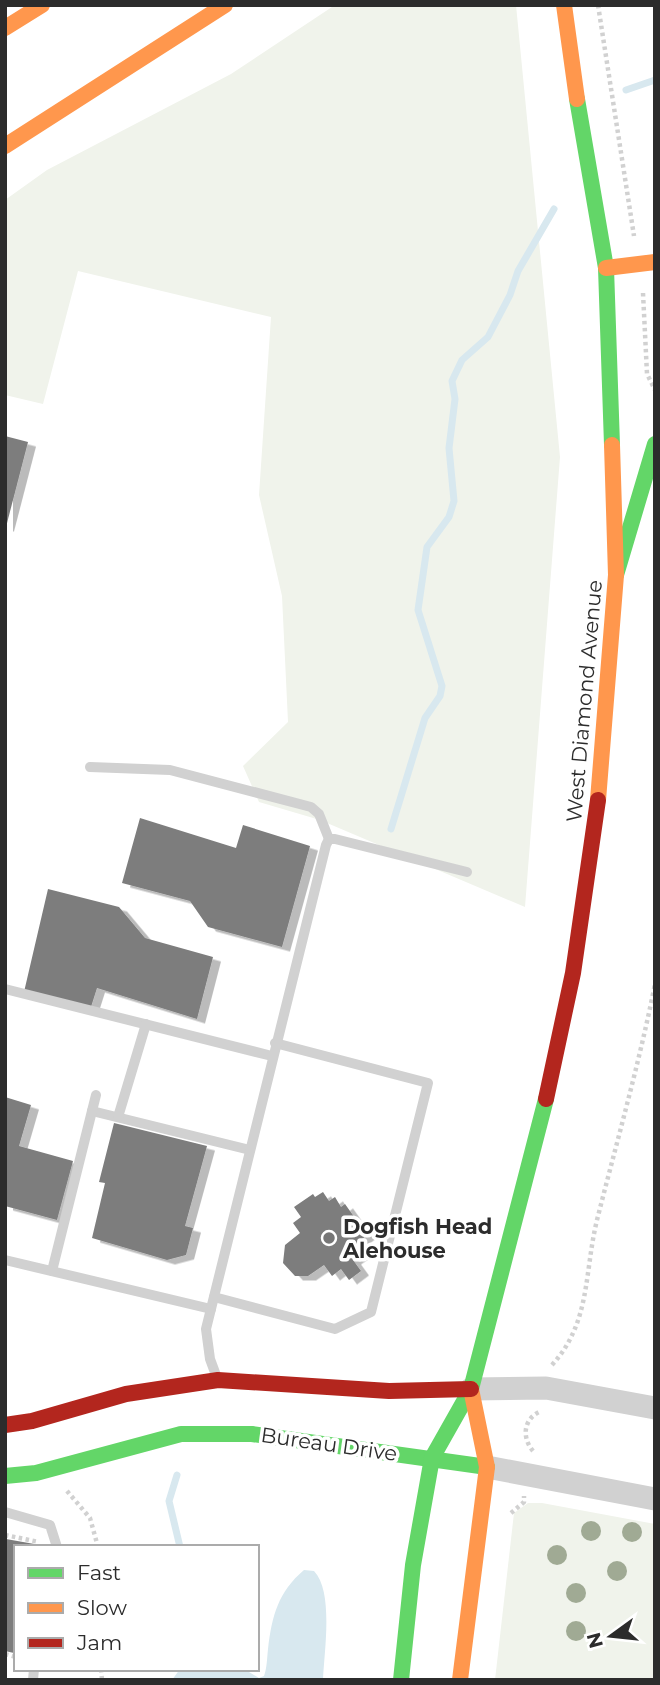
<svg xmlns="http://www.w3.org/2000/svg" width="660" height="1685" font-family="Montserrat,sans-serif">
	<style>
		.green { fill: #f0f3eb }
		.water { fill: #d8e8ef }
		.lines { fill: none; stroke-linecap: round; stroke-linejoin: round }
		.stream { stroke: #d8e8ef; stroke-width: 7 }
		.building { fill: #7d7d7d; filter: url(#shadow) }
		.path { stroke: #d1d1d1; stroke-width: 4.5; stroke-dasharray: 3.5 3.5; stroke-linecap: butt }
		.lane { stroke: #d1d1d1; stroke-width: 10 }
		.street { stroke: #d1d1d1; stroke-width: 23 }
		.fast { stroke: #63d668; stroke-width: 16 }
		.slow { stroke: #ff974d; stroke-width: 16 }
		.jam { stroke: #b3261e; stroke-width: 16 }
		.tree { fill: #a0aa94 }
		.poi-dot { fill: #767676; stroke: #fff; stroke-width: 2.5 }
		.labels { text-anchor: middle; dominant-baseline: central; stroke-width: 7; stroke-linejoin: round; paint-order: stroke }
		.street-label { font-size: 21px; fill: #2c2c2c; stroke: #fff }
		.poi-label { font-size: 21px; font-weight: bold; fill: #2c2c2c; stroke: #fff; text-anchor: start }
	</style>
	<defs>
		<filter id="shadow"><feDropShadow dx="8" dy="4.5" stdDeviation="0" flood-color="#0004"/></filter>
	</defs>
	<rect width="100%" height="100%" fill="#fff"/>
	<!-- green -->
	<g class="green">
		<polygon points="335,5 516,5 560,457 525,907 320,820 259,802 243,766 288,722 282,596 259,495 271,317 78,271 43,404 5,395 5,200 47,170 231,74"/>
		<polygon points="528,1503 542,1503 655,1524 655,1680 495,1680 514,1513"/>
	</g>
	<!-- water -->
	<path class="water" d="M 304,1570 L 314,1571 C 334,1592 324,1652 323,1680 L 172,1680 L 180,1669 L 244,1669 L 259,1678 L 264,1676 C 267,1668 267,1658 268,1649 C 272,1616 278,1592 304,1570 Z"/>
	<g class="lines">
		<!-- stream -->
		<g class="stream">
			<polyline points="626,90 655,80"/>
			<polyline points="391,829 425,718 440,696 442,686 418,610 427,547 449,517 454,501 449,448 455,399 452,381 462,360 488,337 510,295 518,271 554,209"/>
			<polyline points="177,1475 169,1501 180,1547"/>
		</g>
	</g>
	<!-- building -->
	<g class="building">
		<polygon points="5,436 28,442 6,527 5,527"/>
		<polygon points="140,818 236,848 243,825 310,846 282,947 208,927 190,901 122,883"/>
		<polygon points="48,889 119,907 145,938 213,957 197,1019 97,988 90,1010 24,992"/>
		<polygon points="5,1097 31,1105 19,1146 73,1161 57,1220 5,1206"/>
		<polygon points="114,1123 207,1146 185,1226 193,1228 186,1255 167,1260 92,1238 105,1183 99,1182"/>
		<polygon points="323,1192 329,1201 335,1197 341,1207 345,1204 367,1235 357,1243 363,1253 353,1260 361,1271 349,1280 341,1269 332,1276 324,1265 308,1276 295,1276 283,1263 285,1245 300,1233 293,1223 301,1217 294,1207 313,1194 315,1197"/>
		<polygon points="6,1539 40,1545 16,1547 14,1653 5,1651"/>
	</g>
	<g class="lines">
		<!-- path -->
		<g class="path">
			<polyline points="598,5 634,236"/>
			<polyline points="643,293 647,374 655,390"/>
			<path d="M 552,1365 C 591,1322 584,1273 597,1220 C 617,1141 639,1064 655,984"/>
			<path d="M 533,1451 C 522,1438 523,1420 539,1412"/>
			<polyline points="67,1491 90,1518 98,1547"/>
			<polyline points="511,1513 524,1502 524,1496"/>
			<polyline points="5,1535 39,1542"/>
			<polyline points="5,1654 16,1657"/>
			<polyline points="101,1669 102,1680"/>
		</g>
		<!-- lane -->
		<g class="lane">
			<polyline points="90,767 170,770 311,807 319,814 329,839"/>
			<polyline points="5,989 272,1056"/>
			<polyline points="92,1111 250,1150"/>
			<polyline points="118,1117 146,1024"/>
			<polyline points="5,1260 211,1309"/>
			<polyline points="52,1271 96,1095"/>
			<polyline points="214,1297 335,1329 371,1312 428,1083 275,1043"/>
			<polyline points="217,1378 210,1359 206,1329 326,845 329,839 335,839 467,872"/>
			<polyline points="5,1512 50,1525 57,1547"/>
			<polyline points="33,1680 34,1669"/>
		</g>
		<!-- street -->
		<g class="street">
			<polyline points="471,1389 546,1388 655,1408"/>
			<polyline points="487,1467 655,1499"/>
		</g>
		<!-- fast -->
		<g class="fast">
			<polyline points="577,99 606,268 612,445"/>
			<polyline points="616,575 655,444"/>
			<polyline points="5,1476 36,1473 181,1434 252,1434 487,1467"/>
			<polyline points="401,1680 413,1565 432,1458 471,1389 546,1099"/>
		</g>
		<!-- slow -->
		<g class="slow">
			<polyline points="564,5 577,99"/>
			<polyline points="5,28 42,5"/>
			<polyline points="5,146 225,5"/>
			<polyline points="606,268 655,262"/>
			<polyline points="598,800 616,575 612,445"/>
			<polyline points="460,1680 487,1467 471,1389"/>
		</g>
		<!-- jam -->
		<g class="jam">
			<polyline points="546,1099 573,973 598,800"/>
			<polyline points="5,1425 32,1421 126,1394 218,1380 389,1391 471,1389"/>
		</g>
	</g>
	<!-- trees -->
	<g class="tree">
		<circle cx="591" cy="1531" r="10"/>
		<circle cx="632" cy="1532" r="10"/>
		<circle cx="557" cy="1555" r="10"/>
		<circle cx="617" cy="1571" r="10"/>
		<circle cx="576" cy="1593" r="10"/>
		<circle cx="576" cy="1631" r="10"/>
	</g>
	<!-- markers -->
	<circle class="poi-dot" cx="329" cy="1238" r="7"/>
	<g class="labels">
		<!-- street labels -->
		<g class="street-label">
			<text transform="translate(584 701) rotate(-85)">West Diamond Avenue</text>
			<text transform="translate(329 1444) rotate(8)">Bureau Drive</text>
		</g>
		<!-- poi labels -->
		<g class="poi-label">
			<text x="343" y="1226">Dogfish Head<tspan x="343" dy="24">Alehouse</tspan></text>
		</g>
	</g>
	<!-- border -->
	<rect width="660" height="1685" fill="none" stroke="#2c2c2c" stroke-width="14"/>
	<!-- legend -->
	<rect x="14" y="1545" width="245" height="126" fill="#ffffff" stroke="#ababab" stroke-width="2"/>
	<rect x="28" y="1568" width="35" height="10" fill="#63d668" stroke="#ababab" stroke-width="2"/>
	<text x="77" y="1580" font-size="21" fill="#2c2c2c">Fast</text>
	<rect x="28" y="1603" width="35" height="10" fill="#ff974d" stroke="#ababab" stroke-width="2"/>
	<text x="77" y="1615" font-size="21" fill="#2c2c2c">Slow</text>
	<rect x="28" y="1638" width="35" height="10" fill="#b3261e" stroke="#ababab" stroke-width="2"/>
	<text x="77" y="1650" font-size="21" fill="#2c2c2c">Jam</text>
	<!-- north arrow -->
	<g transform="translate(611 1636) rotate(255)" stroke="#ffffff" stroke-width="5" paint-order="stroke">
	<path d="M0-5L12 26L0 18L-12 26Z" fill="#2c2c2c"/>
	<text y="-10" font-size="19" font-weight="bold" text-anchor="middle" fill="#2c2c2c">N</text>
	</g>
</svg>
